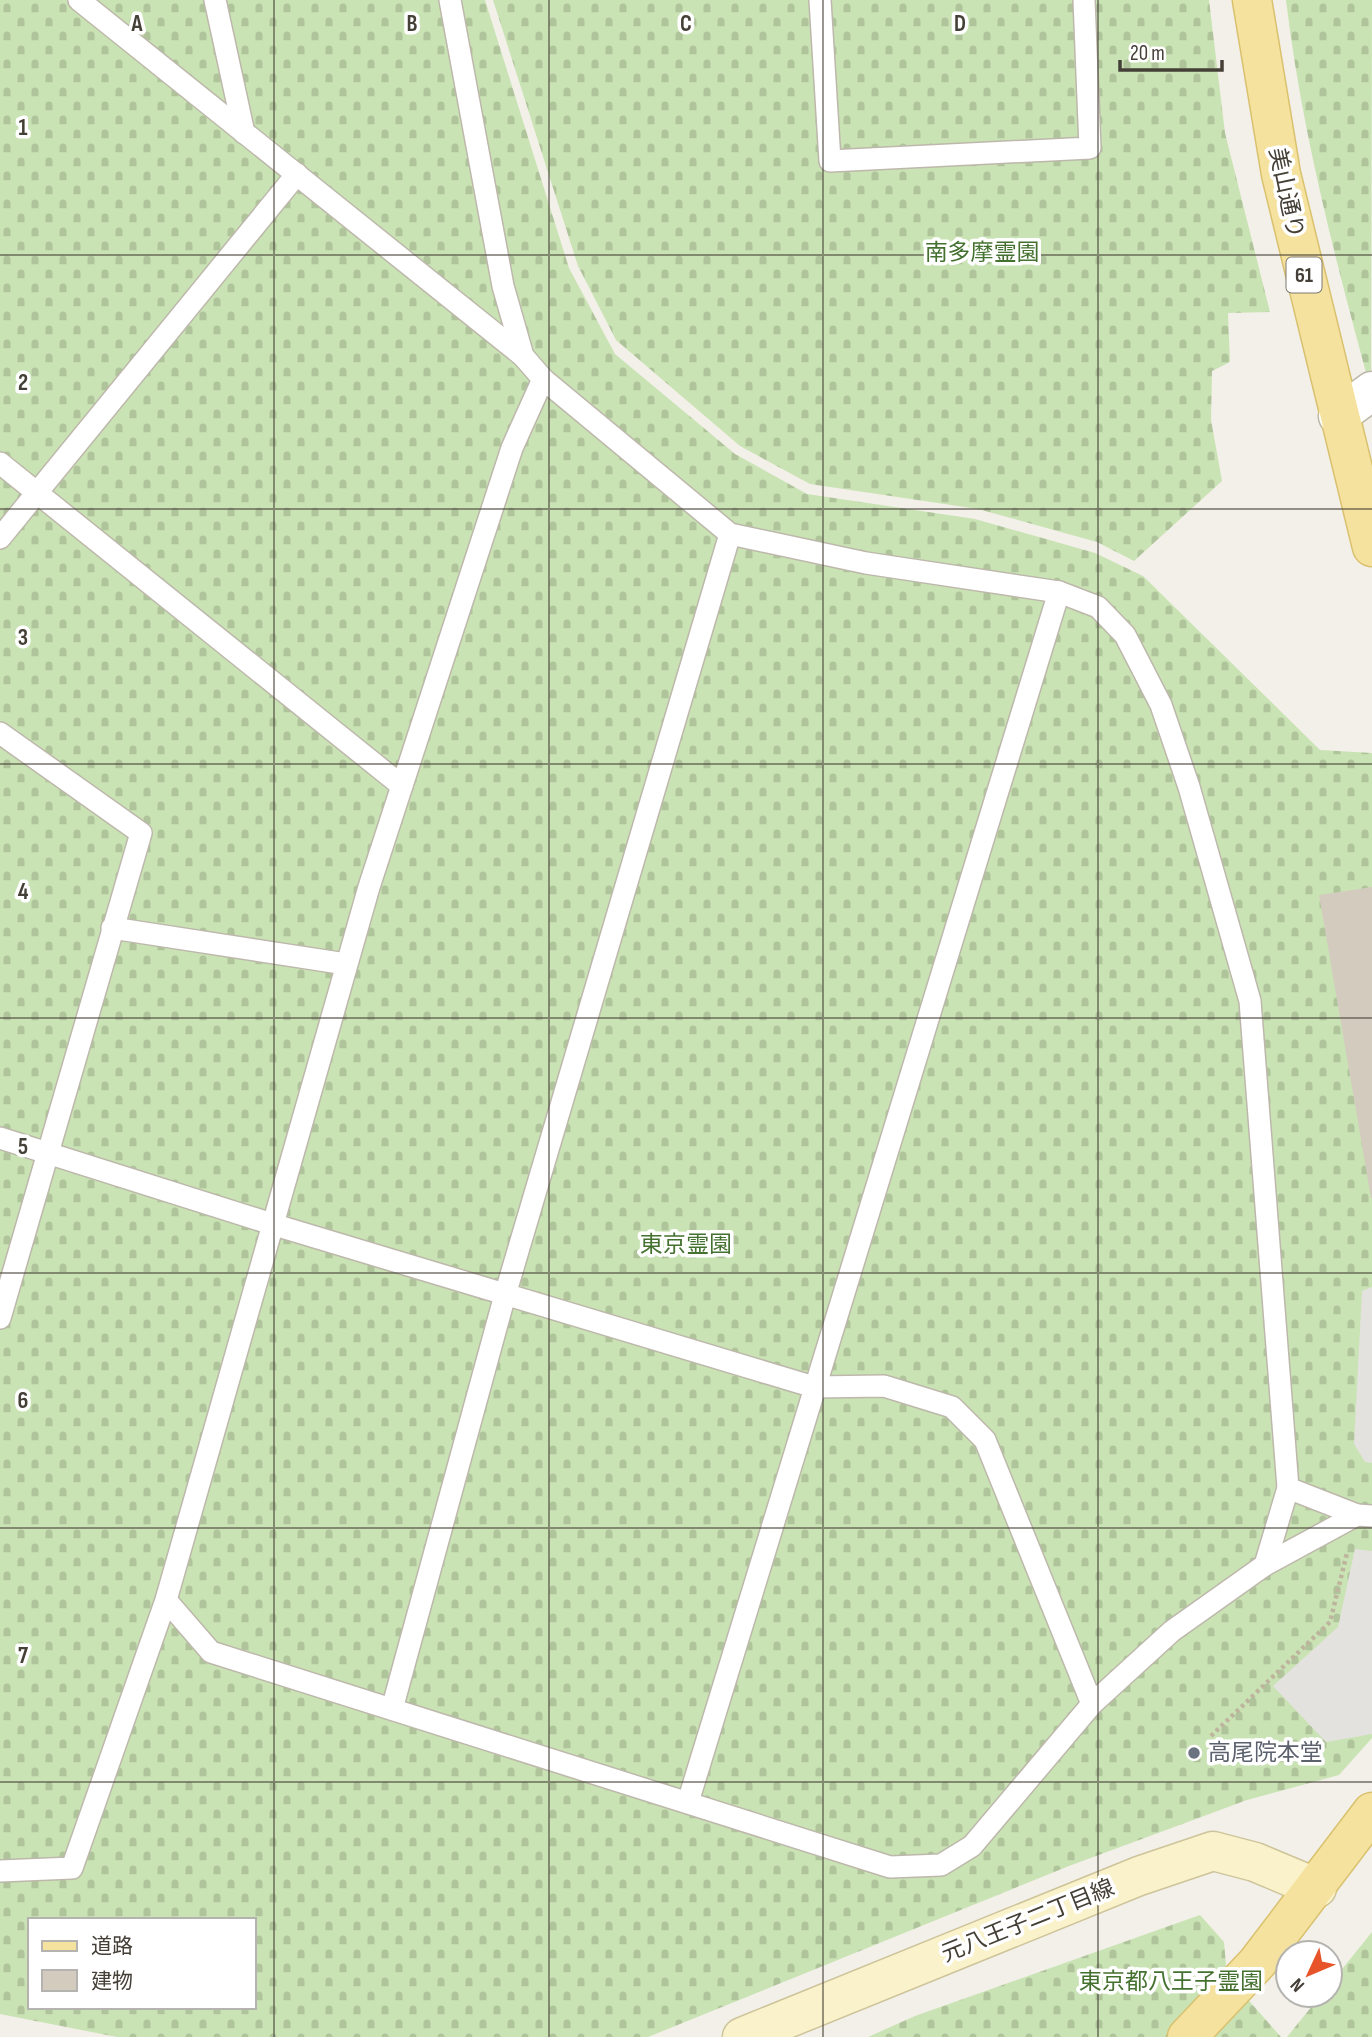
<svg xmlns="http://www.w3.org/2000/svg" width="1372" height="2037" font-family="'Sofia Sans Condensed','Noto Sans JP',sans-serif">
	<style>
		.cemetery { fill: url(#cemetery-stones); fill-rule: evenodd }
		.parking { fill: #e4e2df }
		.building { fill: #d3ccbe; filter: url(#shadow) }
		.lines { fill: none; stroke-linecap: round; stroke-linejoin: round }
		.lane-casing { stroke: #bdb8ab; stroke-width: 24 }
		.street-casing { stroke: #bdb8ab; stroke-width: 41 }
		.secondary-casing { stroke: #cec49b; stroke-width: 41 }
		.primary-casing { stroke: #d9c16f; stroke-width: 41 }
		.path { stroke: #bdb49d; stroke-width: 4.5; stroke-dasharray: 3.5 3.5; stroke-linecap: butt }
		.lane { stroke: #fff; stroke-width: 21 }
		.street { stroke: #fff; stroke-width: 38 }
		.secondary { stroke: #faf2ca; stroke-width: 38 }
		.primary { stroke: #f5e29e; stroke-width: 38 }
		.grid { fill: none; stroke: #454037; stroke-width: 2; stroke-opacity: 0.55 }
		.worship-dot { fill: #6b7280; stroke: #fff; stroke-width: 2.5 }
		.labels { text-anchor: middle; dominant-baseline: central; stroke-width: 7; stroke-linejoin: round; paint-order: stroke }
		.shield { fill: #fff; stroke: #7d7973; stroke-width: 2 }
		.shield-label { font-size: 21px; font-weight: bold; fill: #454037 }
		.street-label { font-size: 23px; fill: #454037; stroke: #fff }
		.park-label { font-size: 23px; fill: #44712f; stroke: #fff }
		.worship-label { font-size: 23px; fill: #5b616d; stroke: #fff; text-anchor: start }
		.grid-label { font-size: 23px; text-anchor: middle; font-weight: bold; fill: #454037; stroke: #fff; stroke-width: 7; stroke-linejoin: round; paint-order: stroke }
	</style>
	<defs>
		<pattern id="cemetery-stones" width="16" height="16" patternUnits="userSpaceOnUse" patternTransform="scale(1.75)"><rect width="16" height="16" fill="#cae3b4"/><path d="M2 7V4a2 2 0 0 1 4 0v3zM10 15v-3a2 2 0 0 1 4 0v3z" fill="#afc49b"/></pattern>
		<filter id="shadow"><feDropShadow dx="6" dy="6" stdDeviation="0" flood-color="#0004"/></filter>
	</defs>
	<rect width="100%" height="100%" fill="#f2f0e8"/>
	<!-- cemetery -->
	<g class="cemetery">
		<path d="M 0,0 L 485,0 L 569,268 L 615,354 L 735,454 L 807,494 L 975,519 L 1095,553 L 1143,576 L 1320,750 L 1372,753 L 1372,1738 L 1339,1775 L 1247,1800 L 1069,1866 L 648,2037 L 117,2037 L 0,2014 ZM 30,1920 L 254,1920 L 254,2007 L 30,2007 Z"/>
		<polygon points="493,0 1209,0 1225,133 1270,312 1228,313 1230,362 1212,371 1211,420 1222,481 1134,561 1097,542 978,509 810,484 740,446 616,340 578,266"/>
		<path d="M 1286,0 L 1372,0 L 1371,391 C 1336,262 1302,134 1286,0 Z"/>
		<polygon points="1200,1915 1224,1942 1227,1976 1281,2037 868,2037 915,2016"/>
		<polygon points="1372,1932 1372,2037 1287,2037 1321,1995 1330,1995 1330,1984"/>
	</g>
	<!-- parking -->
	<g class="parking">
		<polygon points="1372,1287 1372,1463 1365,1462 1354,1444 1362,1291"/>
		<polygon points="1355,1549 1372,1551 1372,1734 1326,1742 1273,1686 1338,1627"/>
	</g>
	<!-- building -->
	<polygon class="building" points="1372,887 1372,1198 1371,1198 1319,895"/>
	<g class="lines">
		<defs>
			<g id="lane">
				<polyline points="79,0 523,356"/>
				<polyline points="215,0 244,133"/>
				<polyline points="820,0 830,161 1090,148 1084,0"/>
				<polyline points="0,463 402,786"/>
				<polyline points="0,538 297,174"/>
				<polyline points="0,733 141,833 0,1318"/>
				<polyline points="112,928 346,964"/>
				<polyline points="0,1138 275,1225 814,1387 884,1386 952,1407 985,1440 1092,1704"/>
				<polyline points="1288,1488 1357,1515"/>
				<polyline points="1265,1565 1357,1515 1372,1516"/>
				<polyline points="166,1600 211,1652 890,1867 941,1865 972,1846 1092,1704 1172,1631 1265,1565 1288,1488 1250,1001 1189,787 1161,705 1125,635 1098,607 1059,592 866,563 730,534 543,379 523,356 503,286 450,0"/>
				<polyline points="392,1709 505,1295 730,534"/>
				<polyline points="688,1802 1059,592"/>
				<polyline points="0,1871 72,1868 166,1600 369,887 512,448 543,379"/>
			</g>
			<polyline id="street" points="1338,416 1372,391"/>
			<polyline id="secondary" points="742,2037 1139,1876 1213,1851 1255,1862 1317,1888"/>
			<g id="primary">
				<polyline points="1252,0 1281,174 1372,547"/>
				<polyline points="1187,2037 1257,1963 1372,1812"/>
			</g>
		</defs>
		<!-- lane casing -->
		<use href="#lane" class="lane-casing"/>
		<!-- street casing -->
		<use href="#street" class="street-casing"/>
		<!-- secondary casing -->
		<use href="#secondary" class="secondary-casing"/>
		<!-- primary casing -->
		<use href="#primary" class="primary-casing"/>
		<!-- path -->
		<polyline class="path" points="1211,1736 1330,1622 1347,1553"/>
		<!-- lane -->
		<use href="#lane" class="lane"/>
		<!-- street -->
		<use href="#street" class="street"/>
		<!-- secondary -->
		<use href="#secondary" class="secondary"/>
		<!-- primary -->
		<use href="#primary" class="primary"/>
	</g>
	<!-- grid -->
	<path class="grid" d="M 274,0 L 274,2037M 549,0 L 549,2037M 823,0 L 823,2037M 1098,0 L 1098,2037M 0,255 L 1372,255M 0,509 L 1372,509M 0,764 L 1372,764M 0,1018 L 1372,1018M 0,1273 L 1372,1273M 0,1528 L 1372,1528M 0,1782 L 1372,1782"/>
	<!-- markers -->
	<circle class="worship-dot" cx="1194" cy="1753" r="7"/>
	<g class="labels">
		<!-- shield labels -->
		<rect class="shield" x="1286.5" y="257.5" width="35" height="35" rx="5"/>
		<g class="shield-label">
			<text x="1304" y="275">61</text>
		</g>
		<!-- street labels -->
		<g class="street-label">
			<text transform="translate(1286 193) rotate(78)">美山通り</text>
			<text transform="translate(1028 1921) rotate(-22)">元八王子二丁目線</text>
		</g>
		<!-- park labels -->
		<g class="park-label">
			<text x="982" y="253">南多摩霊園</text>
			<text x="686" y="1245">東京霊園</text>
			<text x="1171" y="1982">東京都八王子霊園</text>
		</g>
		<!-- worship labels -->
		<g class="worship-label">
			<text x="1208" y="1753">高尾院本堂</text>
		</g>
	</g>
	<g class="grid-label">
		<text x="137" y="31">A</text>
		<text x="412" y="31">B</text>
		<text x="686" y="31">C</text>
		<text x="960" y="31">D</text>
		<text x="23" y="135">1</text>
		<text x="23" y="390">2</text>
		<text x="23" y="645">3</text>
		<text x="23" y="899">4</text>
		<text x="23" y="1154">5</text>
		<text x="23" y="1408">6</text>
		<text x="23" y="1663">7</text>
	</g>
	<!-- legend -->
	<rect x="28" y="1918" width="228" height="91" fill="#ffffff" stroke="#b5b3af" stroke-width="2"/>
	<rect x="42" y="1941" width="35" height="10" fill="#f5e29e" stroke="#b5b3af" stroke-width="2"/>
	<text x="91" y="1953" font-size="21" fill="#454037">道路</text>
	<rect x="42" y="1970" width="35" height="21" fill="#d3ccbe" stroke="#b5b3af" stroke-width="2"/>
	<text x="91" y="1988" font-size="21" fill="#454037">建物</text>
	<!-- north arrow -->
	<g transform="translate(1309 1974) rotate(226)"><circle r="33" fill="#ffffff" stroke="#b5b3af" stroke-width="2"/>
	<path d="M0-5L12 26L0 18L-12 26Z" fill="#e7542a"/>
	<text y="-10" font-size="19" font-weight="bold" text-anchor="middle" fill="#454037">N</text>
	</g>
	<!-- scale -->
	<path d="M1120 60v10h102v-10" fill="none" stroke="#454037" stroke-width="3.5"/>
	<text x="1130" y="60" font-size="21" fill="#454037" stroke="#ffffff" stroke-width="5" paint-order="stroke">20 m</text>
</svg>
